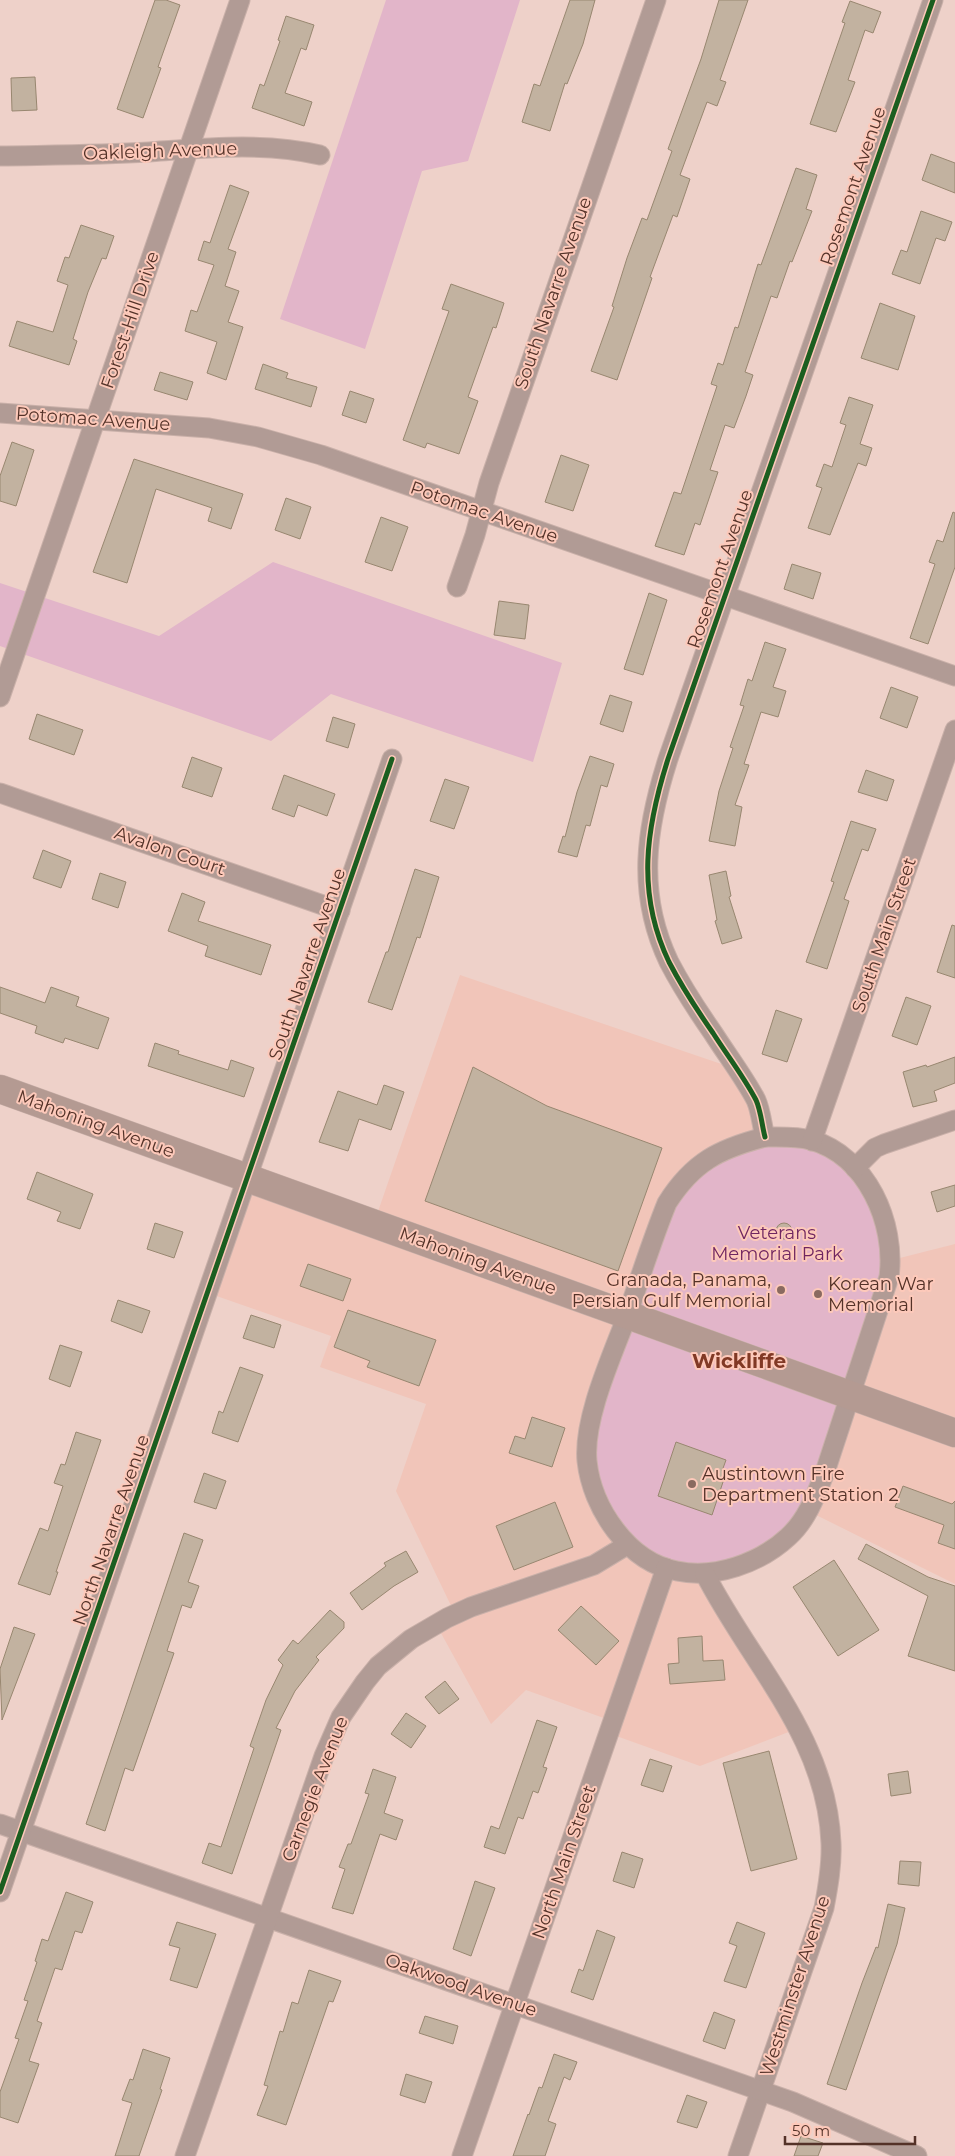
<svg xmlns="http://www.w3.org/2000/svg" width="955" height="2156" font-family="Montserrat,sans-serif">
	<style>
		.built { fill: #f1c5b9 }
		.green { fill: #e2b5c9 }
		.building { fill: #c2b2a0; stroke: #988770 }
		.lines { fill: none; stroke-linecap: round; stroke-linejoin: round }
		.minor-casing { stroke: #c9b0a9; stroke-width: 21 }
		.primary-casing { stroke: #c9b0a9; stroke-width: 29 }
		.minor { stroke: #b19b95; stroke-width: 19 }
		.primary { stroke: #b49a92; stroke-width: 28 }
		.cycleway-casing { stroke: #fdc9ba; stroke-width: 8 }
		.cycleway { stroke: #1b5e20; stroke-width: 5 }
		.poi-dot { fill: #8a6a60; stroke: #fdc9ba; stroke-width: 2 }
		.labels { text-anchor: middle; dominant-baseline: central; stroke-width: 4; stroke-linejoin: round; paint-order: stroke }
		.street-label { font-size: 18px; fill: #543228; stroke: #fdc9ba }
		.park-label { font-size: 18px; fill: #702661; stroke: #fdc9ba }
		.poi-label { font-size: 18px; fill: #543228; stroke: #fdc9ba; text-anchor: start }
		.quarter-label { font-size: 20px; font-weight: bold; fill: #813925; stroke: #fdc9ba }
	</style>
	<rect width="100%" height="100%" fill="#eed1c9"/>
	<!-- built -->
	<g class="built">
		<polygon points="460,975 736,1069 765,1137 705,1574 799,1728 700,1766 608,1733 612,1721 526,1690 491,1724 436,1624 455,1614 396,1491 426,1404 320,1367 331,1336 208,1293 248,1178 374,1223"/>
		<polygon points="955,1244 955,1584 808,1511 892,1260"/>
	</g>
	<!-- green -->
	<g class="green">
		<polygon points="386,0 520,0 468,161 422,171 365,349 280,319"/>
		<polygon points="273,562 562,663 533,762 331,694 271,741 0,646 0,583 159,636"/>
		<polygon points="800,1138 855,1168 892,1260 825,1472 772,1551 677,1571 610,1522 587,1461 659,1222 710,1157"/>
	</g>
	<!-- building -->
	<g class="building">
		<polygon points="155,0 166,0 180,5 158,67 161,68 143,118 117,109"/>
		<polygon points="570,0 595,0 583,44 567,84 565,83 550,131 522,122 534,84 540,86"/>
		<polygon points="719,0 748,0 720,80 726,82 717,106 707,102 680,175 690,179 677,217 673,215 650,277 652,278 617,380 591,371 614,307 612,306 627,258 642,218 647,220 672,151 668,149 701,59"/>
		<polygon points="850,1 881,12 873,33 865,30 848,80 855,82 836,132 810,124 845,23 842,22"/>
		<polygon points="286,16 314,25 306,50 301,48 285,93 312,102 304,126 252,108 260,84 264,86 280,41 278,40"/>
		<polygon points="35,77 37,110 12,111 11,78"/>
		<polygon points="931,154 955,163 955,193 922,180"/>
		<polygon points="796,168 817,175 806,209 812,211 792,262 790,261 777,298 771,296 745,372 753,375 746,396 734,428 725,425 710,470 718,472 700,525 695,523 684,555 655,546 674,492 681,494 717,386 711,384 718,363 723,365 735,327 738,328 758,264 761,265"/>
		<polygon points="230,185 249,192 228,249 236,252 225,286 239,291 228,322 243,327 226,380 207,373 217,342 185,331 191,310 197,312 214,265 198,260 204,241 210,243"/>
		<polygon points="921,211 952,222 945,241 936,238 920,284 892,274 901,250 907,252"/>
		<polygon points="81,225 114,236 106,259 102,258 88,292 73,339 77,341 69,365 9,346 17,321 53,332 68,285 57,281 65,257 69,258"/>
		<polygon points="451,284 504,303 496,328 493,327 468,397 478,401 459,454 427,443 425,448 403,440 449,311 442,309"/>
		<polygon points="880,303 915,316 898,370 861,358"/>
		<polygon points="263,364 288,373 286,378 317,387 311,407 255,389"/>
		<polygon points="160,372 193,382 187,400 154,390"/>
		<polygon points="350,391 374,399 366,423 342,415"/>
		<polygon points="849,397 873,405 860,444 872,448 866,466 858,463 830,535 808,528 822,488 816,486 824,464 832,467 846,425 840,423"/>
		<polygon points="12,442 34,450 16,506 0,501 0,476"/>
		<polygon points="561,455 589,465 573,511 545,502"/>
		<polygon points="134,459 243,494 231,529 208,521 212,508 156,489 127,583 93,572"/>
		<polygon points="286,498 311,507 300,539 275,530"/>
		<polygon points="953,512 955,513 955,567 928,644 910,638 935,564 929,562 937,540 943,542"/>
		<polygon points="381,517 408,527 392,571 365,562"/>
		<polygon points="792,564 821,573 813,599 784,589"/>
		<polygon points="649,593 667,600 643,675 624,669"/>
		<polygon points="499,601 529,605 525,639 494,635"/>
		<polygon points="765,642 786,649 773,687 786,691 778,717 761,712 744,764 749,765 735,805 742,807 735,846 709,841 719,791 733,748 730,747 744,706 740,705 748,679 752,681"/>
		<polygon points="891,687 918,697 907,728 880,718"/>
		<polygon points="610,695 632,702 623,732 600,724"/>
		<polygon points="37,714 83,730 74,755 29,739"/>
		<polygon points="333,717 355,724 348,748 326,741"/>
		<polygon points="590,756 614,764 607,787 601,785 590,826 586,825 577,857 558,852 563,836 565,837 577,792"/>
		<polygon points="192,757 222,768 212,797 182,787"/>
		<polygon points="866,770 894,780 887,801 858,792"/>
		<polygon points="284,775 335,794 327,816 298,805 294,817 272,809"/>
		<polygon points="445,779 469,787 454,829 430,821"/>
		<polygon points="851,821 876,829 868,851 862,849 844,899 849,901 827,969 806,962 834,882 831,881"/>
		<polygon points="43,850 71,861 61,888 33,878"/>
		<polygon points="415,869 439,877 420,938 417,937 392,1010 368,1002 386,952 388,952"/>
		<polygon points="726,871 731,896 729,897 742,938 722,944 715,921 717,920 709,875"/>
		<polygon points="100,873 126,882 118,908 92,899"/>
		<polygon points="182,893 205,902 198,921 271,945 261,975 205,956 208,946 168,931"/>
		<polygon points="952,925 955,926 955,978 937,972"/>
		<polygon points="0,987 45,1003 51,987 79,997 76,1006 109,1018 98,1049 65,1038 63,1043 35,1033 37,1026 0,1013"/>
		<polygon points="906,997 931,1006 917,1045 892,1036"/>
		<polygon points="776,1010 802,1019 787,1062 762,1054"/>
		<polygon points="155,1043 179,1051 178,1054 228,1070 231,1060 254,1068 244,1097 148,1066"/>
		<polygon points="955,1057 955,1083 934,1091 937,1101 913,1107 903,1072 926,1065 927,1067"/>
		<polygon points="473,1067 547,1106 662,1148 618,1271 425,1201"/>
		<polygon points="384,1085 404,1092 391,1130 359,1119 348,1151 319,1142 338,1091 377,1105"/>
		<polygon points="37,1172 93,1194 80,1229 57,1221 61,1212 27,1199"/>
		<polygon points="955,1185 955,1206 937,1212 931,1192"/>
		<polygon points="155,1223 183,1232 174,1258 147,1249"/>
		<circle cx="784" cy="1231" r="8"/>
		<polygon points="308,1264 351,1279 343,1301 300,1286"/>
		<polygon points="118,1300 150,1311 142,1333 111,1321"/>
		<polygon points="348,1310 436,1340 419,1386 367,1367 370,1361 334,1347"/>
		<polygon points="251,1315 281,1325 274,1348 243,1338"/>
		<polygon points="60,1345 82,1352 70,1387 49,1379"/>
		<polygon points="240,1367 263,1375 238,1442 212,1433 219,1411 223,1413"/>
		<polygon points="532,1417 565,1428 552,1467 509,1453 515,1436 525,1439"/>
		<polygon points="76,1432 101,1440 56,1572 58,1572 50,1595 18,1584 40,1528 48,1531 63,1486 54,1483 61,1464 65,1465"/>
		<polygon points="676,1442 726,1460 722,1471 726,1473 712,1515 658,1496"/>
		<polygon points="204,1473 226,1481 216,1509 194,1502"/>
		<polygon points="903,1486 952,1504 955,1501 955,1549 938,1543 944,1525 895,1507"/>
		<polygon points="555,1502 573,1547 514,1570 496,1526"/>
		<polygon points="184,1533 203,1540 188,1582 199,1586 191,1608 182,1605 167,1651 174,1653 133,1771 125,1768 105,1831 86,1824"/>
		<polygon points="866,1544 928,1577 955,1586 955,1671 908,1656 928,1596 858,1559"/>
		<polygon points="406,1551 418,1572 394,1586 362,1610 350,1593 386,1566 384,1563"/>
		<polygon points="834,1560 879,1630 838,1656 793,1587"/>
		<polygon points="581,1606 619,1641 596,1665 558,1630"/>
		<polygon points="330,1610 344,1622 344,1628 316,1657 319,1660 295,1691 276,1728 281,1730 232,1874 202,1863 209,1843 221,1847 254,1748 250,1746 266,1700 283,1665 278,1660 293,1640 298,1644"/>
		<polygon points="14,1627 35,1634 2,1720 0,1669"/>
		<polygon points="702,1636 703,1661 723,1660 725,1680 670,1684 668,1664 679,1663 678,1638"/>
		<polygon points="445,1681 459,1699 439,1714 425,1697"/>
		<polygon points="406,1713 426,1726 411,1748 391,1734"/>
		<polygon points="537,1720 557,1727 543,1767 547,1768 538,1793 533,1791 523,1819 518,1817 505,1854 484,1847 491,1826 499,1829"/>
		<polygon points="769,1751 797,1859 751,1871 723,1763"/>
		<polygon points="650,1759 672,1766 663,1792 641,1785"/>
		<polygon points="373,1769 396,1777 384,1813 403,1820 396,1840 380,1834 353,1914 332,1908 345,1869 339,1867 348,1844 351,1844 369,1794 365,1793"/>
		<polygon points="908,1771 911,1793 891,1796 888,1774"/>
		<polygon points="622,1852 643,1859 634,1888 613,1881"/>
		<polygon points="900,1861 921,1862 919,1886 898,1884"/>
		<polygon points="475,1881 495,1888 471,1956 453,1949"/>
		<polygon points="66,1892 93,1902 82,1933 75,1931 62,1970 55,1968 37,2021 42,2023 29,2061 39,2064 18,2123 0,2117 0,2092 19,2039 15,2038 28,2001 24,2000 37,1962 35,1961 42,1939 48,1941"/>
		<polygon points="888,1904 905,1908 897,1944 846,2090 827,2084 862,1983 876,1947 878,1948"/>
		<polygon points="177,1922 216,1934 197,1988 170,1980 180,1948 169,1945"/>
		<polygon points="737,1922 765,1933 746,1988 724,1981 737,1946 729,1943"/>
		<polygon points="597,1930 615,1937 593,2000 571,1992 579,1969 583,1971"/>
		<polygon points="309,1970 341,1981 333,2002 329,2001 286,2125 257,2115 268,2086 264,2085 280,2031 283,2032 292,2002 298,2004"/>
		<polygon points="714,2012 735,2020 725,2049 703,2041"/>
		<polygon points="425,2016 458,2026 453,2044 419,2033"/>
		<polygon points="143,2049 170,2058 160,2089 162,2090 139,2156 115,2156 132,2103 122,2100 130,2079 133,2080"/>
		<polygon points="554,2054 577,2062 570,2080 564,2077 548,2121 556,2124 545,2156 513,2156 528,2114 529,2115 539,2087 542,2088"/>
		<polygon points="406,2074 432,2082 425,2103 400,2095"/>
		<polygon points="687,2095 707,2102 697,2128 677,2122"/>
		<polygon points="801,2136 823,2143 818,2156 794,2156"/>
	</g>
	<g class="lines">
		<defs>
			<g id="minor">
				<path d="M 0,156 C 50,155 99,155 149,152 C 206,148 263,142 320,155"/>
				<polyline points="0,413 209,428 258,437 321,455 955,676"/>
				<polyline points="457,587 475,535 489,483 656,0"/>
				<polyline points="0,697 240,0"/>
				<polyline points="0,793 340,911"/>
				<path d="M 765,1137 C 762,1126 761,1111 756,1100 C 744,1077 727,1055 713,1033 C 697,1010 682,987 669,962 C 636,893 646,828 668,759 L 933,0"/>
				<path d="M 765,1137 C 780,1137 796,1136 811,1140 C 867,1156 896,1223 889,1277 L 825,1472 C 816,1495 807,1520 788,1537 C 760,1563 715,1579 677,1571 C 628,1562 592,1508 587,1461 C 583,1419 612,1356 627,1316 C 640,1278 652,1240 667,1203 C 693,1162 719,1149 765,1137 Z"/>
				<polyline points="812,1141 955,730"/>
				<polyline points="855,1168 875,1148 884,1144 955,1120"/>
				<path d="M 705,1574 C 751,1664 827,1737 831,1843 C 832,1865 828,1887 824,1908 L 738,2156"/>
				<polyline points="0,1824 793,2102 917,2156"/>
				<polyline points="0,1892 392,759"/>
				<polyline points="185,2156 324,1756 341,1717 365,1682 378,1666 411,1639 447,1618 471,1607 594,1565 627,1545"/>
				<polyline points="462,2156 666,1568"/>
			</g>
			<polyline id="primary" points="0,1089 955,1433"/>
		</defs>
		<!-- minor casing -->
		<use href="#minor" class="minor-casing"/>
		<!-- primary casing -->
		<use href="#primary" class="primary-casing"/>
		<!-- minor -->
		<use href="#minor" class="minor"/>
		<!-- primary -->
		<use href="#primary" class="primary"/>
		<defs>
			<g id="cycleway">
				<path d="M 765,1137 C 762,1126 761,1111 756,1100 C 744,1077 727,1055 713,1033 C 697,1010 682,987 669,962 C 636,893 646,828 668,759 L 933,0"/>
				<polyline points="0,1892 392,759"/>
			</g>
		</defs>
		<!-- cycleway casing -->
		<use href="#cycleway" class="cycleway-casing"/>
		<!-- cycleway -->
		<use href="#cycleway" class="cycleway"/>
	</g>
	<!-- markers -->
	<g class="poi-dot">
		<circle cx="781" cy="1290" r="5"/>
		<circle cx="818" cy="1294" r="5"/>
		<circle cx="692" cy="1484" r="5"/>
	</g>
	<g class="labels">
		<!-- street labels -->
		<g class="street-label">
			<text transform="translate(160 151) rotate(-2)">Oakleigh Avenue</text>
			<text transform="translate(853 186) rotate(-71)">Rosemont Avenue</text>
			<text transform="translate(553 293) rotate(-71)">South Navarre Avenue</text>
			<text transform="translate(130 320) rotate(-71)">Forest-Hill Drive</text>
			<text transform="translate(93 419) rotate(4)">Potomac Avenue</text>
			<text transform="translate(484 512) rotate(19)">Potomac Avenue</text>
			<text transform="translate(720 569) rotate(-71)">Rosemont Avenue</text>
			<text transform="translate(170 851) rotate(19)">Avalon Court</text>
			<text transform="translate(884 935) rotate(-71)">South Main Street</text>
			<text transform="translate(307 964) rotate(-71)">South Navarre Avenue</text>
			<text transform="translate(96 1124) rotate(20)">Mahoning Avenue</text>
			<text transform="translate(478 1261) rotate(20)">Mahoning Avenue</text>
			<text transform="translate(111 1530) rotate(-71)">North Navarre Avenue</text>
			<text transform="translate(315 1789) rotate(-69)">Carnegie Avenue</text>
			<text transform="translate(564 1862) rotate(-71)">North Main Street</text>
			<text transform="translate(461 1985) rotate(19)">Oakwood Avenue</text>
			<text transform="translate(795 1986) rotate(-72)">Westminster Avenue</text>
		</g>
		<!-- park labels -->
		<g class="park-label">
			<text x="777" y="1233">Veterans<tspan x="777" dy="21">Memorial Park</tspan></text>
		</g>
		<!-- poi labels -->
		<g class="poi-label">
			<text x="771" y="1280" text-anchor="end">Granada, Panama,<tspan x="771" dy="21">Persian Gulf Memorial</tspan></text>
			<text x="828" y="1284">Korean War<tspan x="828" dy="21">Memorial</tspan></text>
			<text x="702" y="1474">Austintown Fire<tspan x="702" dy="21">Department Station 2</tspan></text>
		</g>
		<!-- quarter labels -->
		<g class="quarter-label">
			<text x="739" y="1361">Wickliffe</text>
		</g>
	</g>
	<!-- scale -->
	<path d="M785 2136v8h130v-8" fill="none" stroke="#543228" stroke-width="2.5"/>
	<text x="792" y="2136" font-size="15" fill="#543228" stroke="#fdc9ba" stroke-width="4" paint-order="stroke">50 m</text>
</svg>
